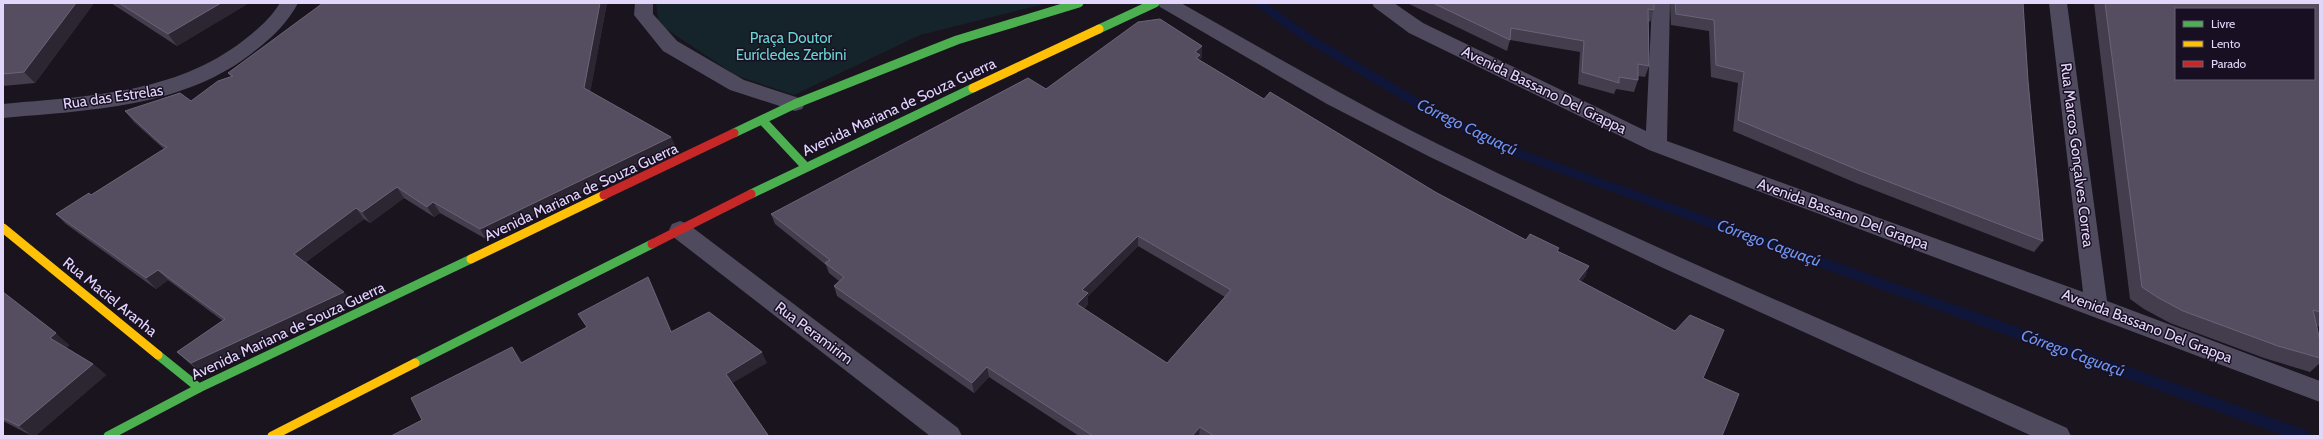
<svg xmlns="http://www.w3.org/2000/svg" width="2323" height="439" font-family="Cabin,sans-serif">
	<style>
		.green { fill: #15242a }
		.lines { fill: none; stroke-linecap: round; stroke-linejoin: round }
		.stream { fill: #10153a; fill-rule: evenodd }
		.street { fill: #4f4a5e; fill-rule: evenodd }
		.fast { stroke: #4caf50; stroke-width: 9 }
		.slow { stroke: #ffc107; stroke-width: 9 }
		.jam { stroke: #c62828; stroke-width: 9 }
		.wall { fill: #443d4d; fill-rule: evenodd }
		.shaded-wall { fill: #2c2632 }
		.building { fill: #554e60; stroke: #6b6378; fill-rule: evenodd }
		.labels { text-anchor: middle; dominant-baseline: central; stroke-width: 3; stroke-linejoin: round; paint-order: stroke }
		.park-label { font-size: 15px; fill: #69d4d2; stroke: #181022 }
		.street-label { font-size: 15px; fill: #e3d6fb; stroke: #181022 }
		.water-label { font-size: 16px; font-style: italic; fill: #6e96f0; stroke: #181022 }
	</style>
	<rect width="100%" height="100%" fill="#19141e"/>
	<!-- green -->
	<polygon class="green" points="656,3 1048,3 920,35 794,95 735,75 659,24"/>
	<g class="lines">
		<!-- stream -->
		<polygon class="stream" points="1252,3 1266,3 1312,35 1436,109 1524,151 2303,429 2308,431 2310,436 2285,436 1516,157 1428,115 1304,41"/>
		<!-- street -->
		<g class="street">
			<path d="M 280,3 L 298,3 C 288,22 273,37 256,50 C 185,108 90,110 3,118 L 3,104 C 87,96 175,94 244,40 C 257,30 271,18 280,3 Z"/>
			<polygon points="635,3 653,3 653,14 677,41 744,80 802,99 805,104 802,109 795,111 730,90 663,51 634,15"/>
			<path d="M 1158,3 L 1181,3 C 1257,46 1333,90 1410,130 C 1625,238 1848,330 2067,428 L 2071,436 L 2032,436 L 1661,267 L 1430,157 L 1327,104 L 1160,7 Z"/>
			<polygon points="1372,3 1394,3 1423,23 1646,131 1652,3 1670,3 1667,141 2083,292 2049,3 2067,3 2107,301 2320,381 2320,402 1649,150 1409,33 1374,7"/>
			<polygon points="680,221 688,224 958,428 962,436 930,436 672,236 669,230 672,224"/>
		</g>
		<!-- fast -->
		<g class="fast">
			<polyline points="1099,29 1155,3"/>
			<polyline points="763,121 805,166"/>
			<polyline points="734,133 795,104 957,40 1079,3"/>
			<polyline points="751,194 973,88"/>
			<polyline points="158,355 199,388"/>
			<polyline points="415,363 652,244"/>
			<polyline points="108,436 199,388 471,259"/>
		</g>
		<!-- slow -->
		<g class="slow">
			<polyline points="973,88 1099,29"/>
			<polyline points="3,228 158,355"/>
			<polyline points="471,259 604,195"/>
			<polyline points="272,436 415,363"/>
		</g>
		<!-- jam -->
		<g class="jam">
			<polyline points="604,195 734,133"/>
			<polyline points="652,244 751,194"/>
		</g>
	</g>
	<!-- wall -->
	<g class="wall">
		<polygon points="3,3 94,3 35,83 3,86"/>
		<polygon points="111,3 249,3 177,46"/>
		<polygon points="607,3 590,92 671,137 676,148 486,239 440,213 434,217 404,198 370,223 364,219 306,262 353,302 201,373 188,362 177,352 223,321 168,280 156,289 66,224 56,214 91,195 164,149 134,122 125,111 191,101 231,77 228,73"/>
		<polygon points="1407,3 1654,3 1654,10 1650,22 1648,21 1649,66 1645,77 1638,76 1638,80 1634,92 1616,89 1614,94 1578,84 1580,52 1510,40 1507,51"/>
		<polygon points="1670,3 2023,3 2028,81 2043,241 2034,252 1856,183 1733,131 1738,83 1711,77 1709,31 1671,25"/>
		<polygon points="2094,3 2320,3 2320,327 2317,326 2320,341 2320,363 2310,372 2264,358 2170,323 2144,309 2130,299"/>
		<path d="M 1202,46 L 1202,57 L 1200,59 L 1200,60 L 1264,99 L 1437,193 L 1526,240 L 1557,251 L 1589,266 L 1585,277 L 1581,281 L 1703,378 L 1722,436 L 1079,436 L 989,377 L 974,393 L 837,296 L 834,286 L 839,281 L 829,273 L 826,265 L 775,224 L 771,214 L 1046,89 ZM 1138,246 L 1225,297 L 1167,363 L 1084,309 L 1088,304 L 1088,296 Z"/>
		<polygon points="3,292 69,345 66,348 93,364 106,375 35,436 32,436 3,421"/>
	</g>
	<!-- shaded-wall -->
	<g class="shaded-wall">
		<polygon points="76,3 94,3 35,83 24,72"/>
		<polygon points="221,3 249,3 177,46 168,34"/>
		<polygon points="600,3 607,3 589,99 584,88"/>
		<polygon points="1202,46 1202,57 1200,59 1200,66 1195,52"/>
		<polygon points="671,137 676,148 486,239 480,229"/>
		<polygon points="397,187 404,198 370,223 362,212"/>
		<polygon points="433,202 440,213 434,217 427,207"/>
		<polygon points="356,208 364,219 303,264 294,254"/>
		<polygon points="1138,236 1138,246 1088,296 1088,304 1078,315 1077,304 1082,290"/>
		<polygon points="1589,266 1585,277 1574,290 1578,280"/>
		<polygon points="158,270 168,280 156,289 146,278"/>
		<polygon points="648,277 654,289 677,343 671,332"/>
		<polygon points="344,292 353,302 201,373 191,363"/>
		<polygon points="56,333 69,345 63,350 50,338"/>
		<polygon points="512,347 520,358 528,374 521,363"/>
		<polygon points="762,352 767,363 731,384 726,374"/>
		<polygon points="93,364 106,375 35,436 32,436 19,426"/>
		<polygon points="987,367 989,377 974,393 972,383"/>
		<polygon points="1200,427 1199,436 1192,436"/>
	</g>
	<!-- building -->
	<g class="building">
		<polygon points="3,3 76,3 24,72 3,74"/>
		<polygon points="119,3 221,3 168,34"/>
		<polygon points="323,3 600,3 584,88 671,137 480,229 433,202 427,207 397,187 362,212 356,208 294,254 344,292 191,363 177,352 225,319 158,270 146,278 56,214 89,193 91,195 167,147 161,144 125,111 180,93 191,101 218,81 233,76 228,73"/>
		<polygon points="1433,3 1654,3 1654,10 1648,9 1649,66 1638,64 1638,80 1619,77 1619,83 1582,72 1584,41 1511,28 1510,40"/>
		<polygon points="1675,3 2023,3 2028,81 2043,241 1863,172 1738,120 1744,72 1716,65 1714,20 1676,14"/>
		<path d="M 2105,3 L 2320,3 L 2320,312 L 2313,310 L 2320,341 L 2320,358 L 2278,346 L 2183,311 L 2157,297 L 2142,287 ZM 2176,9 L 2314,9 L 2314,79 L 2176,79 Z"/>
		<path d="M 1160,19 L 1202,46 L 1195,52 L 1200,55 L 1196,58 L 1264,99 L 1270,92 L 1437,193 L 1526,240 L 1530,234 L 1559,248 L 1557,251 L 1589,266 L 1578,280 L 1675,331 L 1690,315 L 1724,330 L 1703,378 L 1739,394 L 1722,436 L 1214,436 L 1200,427 L 1192,436 L 1093,436 L 987,367 L 972,383 L 834,286 L 844,277 L 825,263 L 830,260 L 771,214 L 1028,78 L 1046,89 L 1138,22 ZM 1138,236 L 1231,290 L 1167,363 L 1077,304 L 1088,293 L 1082,290 Z"/>
		<polygon points="648,277 671,332 709,312 762,352 726,374 768,435 766,436 391,436 422,420 411,398 512,347 521,363 587,327 578,314"/>
		<polygon points="3,292 56,333 50,338 93,364 19,426 3,418"/>
	</g>
	<g class="labels">
		<!-- park labels -->
		<g class="park-label">
			<text x="791" y="38">Praça Doutor<tspan x="791" dy="17">Eurícledes Zerbini</tspan></text>
		</g>
		<!-- street labels -->
		<g class="street-label">
			<text transform="translate(1544 90) rotate(26)">Avenida Bassano Del Grappa</text>
			<text transform="translate(113 97) rotate(-8)">Rua das Estrelas</text>
			<text transform="translate(899 107) rotate(-25)">Avenida Mariana de Souza Guerra</text>
			<text transform="translate(2077 155) rotate(83)">Rua Marcos Gonçalves Correa</text>
			<text transform="translate(581 192) rotate(-25)">Avenida Mariana de Souza Guerra</text>
			<text transform="translate(1843 214) rotate(20)">Avenida Bassano Del Grappa</text>
			<text transform="translate(110 297) rotate(39)">Rua Maciel Aranha</text>
			<text transform="translate(2147 326) rotate(21)">Avenida Bassano Del Grappa</text>
			<text transform="translate(288 331) rotate(-25)">Avenida Mariana de Souza Guerra</text>
			<text transform="translate(814 333) rotate(37)">Rua Peramirim</text>
		</g>
		<!-- water labels -->
		<g class="water-label">
			<text transform="translate(1467 127) rotate(26)">Córrego Caguaçú</text>
			<text transform="translate(1769 243) rotate(20)">Córrego Caguaçú</text>
			<text transform="translate(2073 353) rotate(20)">Córrego Caguaçú</text>
		</g>
	</g>
	<!-- border -->
	<rect width="2323" height="439" fill="none" stroke="#e3d6fb" stroke-width="8"/>
	<!-- legend -->
	<rect x="2175" y="8" width="140" height="72" fill="#181022" stroke="#695f79"/>
	<rect x="2183" y="21" width="20" height="6" fill="#4caf50" stroke="#695f79"/>
	<text x="2211" y="28" font-size="12" fill="#e3d6fb">Livre</text>
	<rect x="2183" y="41" width="20" height="6" fill="#ffc107" stroke="#695f79"/>
	<text x="2211" y="48" font-size="12" fill="#e3d6fb">Lento</text>
	<rect x="2183" y="61" width="20" height="6" fill="#c62828" stroke="#695f79"/>
	<text x="2211" y="68" font-size="12" fill="#e3d6fb">Parado</text>
</svg>
